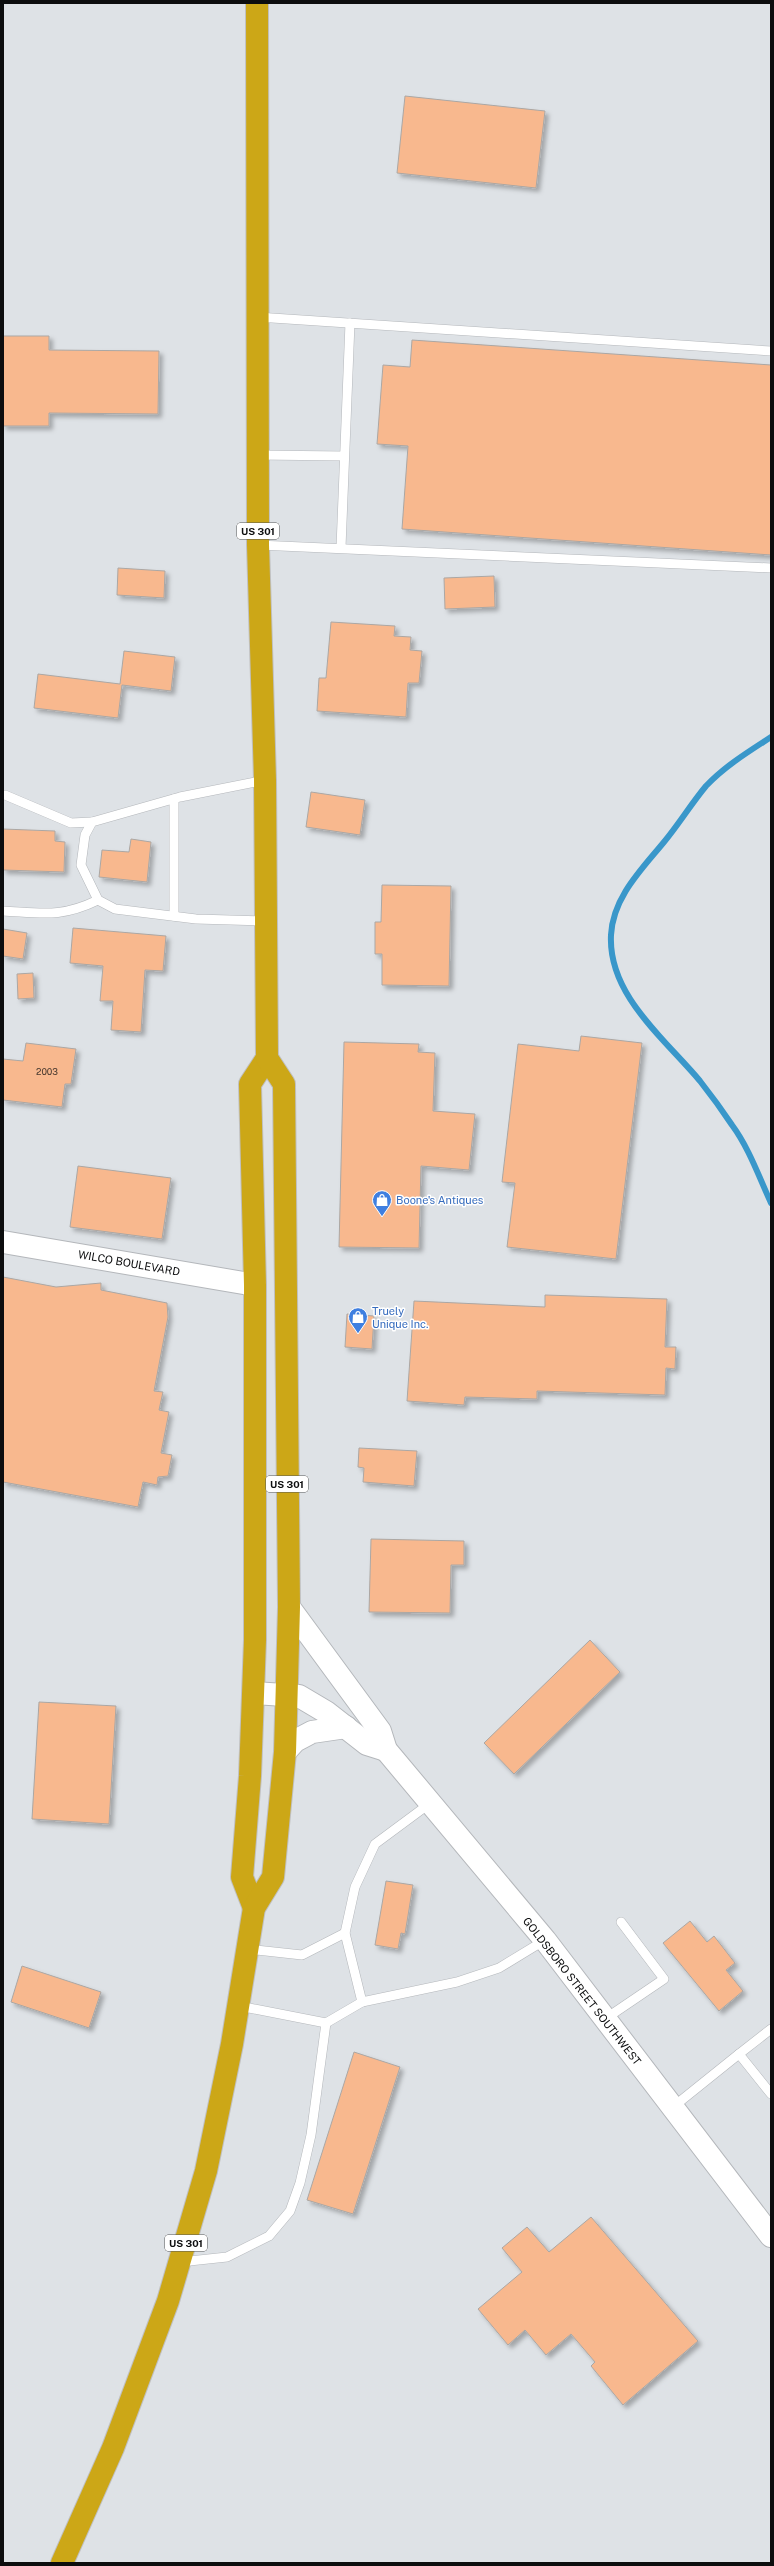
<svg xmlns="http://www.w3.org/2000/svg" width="774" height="2566" font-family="'Public Sans',sans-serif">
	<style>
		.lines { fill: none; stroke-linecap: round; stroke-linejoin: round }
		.stream { stroke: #3997ca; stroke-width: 6 }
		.building { fill: #f8b88e; stroke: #aba7a4; filter: url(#shadow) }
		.lane-casing { stroke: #b4b7bb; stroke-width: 10 }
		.secondary-casing { stroke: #b4b7bb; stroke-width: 24 }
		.highway-casing { stroke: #c0c0c0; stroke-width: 24 }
		.lane { stroke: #fff; stroke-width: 9 }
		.secondary { stroke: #fff; stroke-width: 22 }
		.highway { stroke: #cca717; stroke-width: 22 }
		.labels { text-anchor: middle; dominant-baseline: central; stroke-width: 3; stroke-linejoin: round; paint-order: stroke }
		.number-label { font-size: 9px; fill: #47382e }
		.shield { fill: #fff; stroke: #555656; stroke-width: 1 }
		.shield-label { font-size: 10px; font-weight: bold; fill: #0c0d0e }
		.shop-label { font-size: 11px; fill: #366cbe; stroke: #fff; text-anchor: start }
		.street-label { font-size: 11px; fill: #0c0d0e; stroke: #fff }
	</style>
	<defs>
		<filter id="shadow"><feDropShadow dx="3.5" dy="3.5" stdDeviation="2" flood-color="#0004"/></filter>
	</defs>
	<rect width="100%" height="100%" fill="#dee2e6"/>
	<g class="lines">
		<!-- stream -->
		<path class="stream" d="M 771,737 C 748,752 725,766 706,786 C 691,804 679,824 664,842 C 642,869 613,897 611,935 C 608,995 665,1039 700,1081 C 711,1095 722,1110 732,1125 C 749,1148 759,1177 771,1203"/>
	</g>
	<!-- building -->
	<g class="building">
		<polygon points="405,96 545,111 536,188 397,173"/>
		<polygon points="3,336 49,336 49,350 159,351 158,414 49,413 49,426 3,426"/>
		<polygon points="412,340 771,365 771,555 402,529 408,446 377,444 383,365 410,367"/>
		<polygon points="118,568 165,571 164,598 117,595"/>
		<polygon points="494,576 495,607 445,609 444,578"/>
		<polygon points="331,622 395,626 394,636 411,637 410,650 422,651 419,683 408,683 406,717 317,711 319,678 326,678"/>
		<polygon points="124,651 175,657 171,691 122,685 118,718 34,708 38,674 120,684"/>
		<polygon points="311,792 365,800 360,835 306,827"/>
		<polygon points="3,829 55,831 55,841 65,842 64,872 3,870"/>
		<polygon points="131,839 151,842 147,882 99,877 102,850 129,852"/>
		<polygon points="382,885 451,886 449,986 382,985 382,954 375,954 375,922 381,922"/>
		<polygon points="73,928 166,936 163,971 145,970 141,1032 111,1030 113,1001 100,1001 103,966 70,963"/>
		<polygon points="3,929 27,933 23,959 3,956"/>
		<polygon points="33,973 34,998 18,999 17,974"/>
		<polygon points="581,1036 642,1043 616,1259 507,1247 515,1183 502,1182 518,1044 579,1051"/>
		<polygon points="344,1042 419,1044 418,1052 435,1053 433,1111 475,1114 469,1170 421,1166 419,1248 339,1247"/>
		<polygon points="26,1043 76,1049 71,1084 65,1084 62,1107 3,1100 3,1059 23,1061"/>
		<polygon points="78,1166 171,1178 162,1239 70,1227"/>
		<polygon points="3,1277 56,1287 101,1283 101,1290 167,1303 168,1317 154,1391 163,1392 159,1410 169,1412 161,1453 172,1455 168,1476 158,1477 157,1485 143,1482 138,1507 3,1482"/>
		<polygon points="545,1295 667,1299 665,1347 676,1347 675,1369 666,1368 665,1395 537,1391 537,1399 465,1397 464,1405 407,1401 414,1301 545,1307"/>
		<polygon points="347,1314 374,1316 372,1349 345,1347"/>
		<polygon points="359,1448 417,1451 414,1486 363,1482 364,1468 358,1467"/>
		<polygon points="371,1539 464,1541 464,1565 451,1565 450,1613 369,1612"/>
		<polygon points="590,1640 620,1672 514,1774 484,1743"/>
		<polygon points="39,1702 116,1706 109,1824 32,1819"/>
		<polygon points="386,1881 413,1885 405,1934 401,1933 398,1949 375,1945"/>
		<polygon points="690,1921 707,1942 714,1936 735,1963 726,1970 743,1991 719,2011 663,1943"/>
		<polygon points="22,1966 101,1992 89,2028 11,2002"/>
		<polygon points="354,2052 400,2067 353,2214 307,2200"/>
		<polygon points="591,2217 698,2341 623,2405 591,2366 595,2362 571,2334 546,2355 525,2330 508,2345 478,2309 522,2272 502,2248 527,2227 549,2252"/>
	</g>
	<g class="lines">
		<defs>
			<g id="lane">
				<polyline points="257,317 771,351"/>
				<polyline points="258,455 344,456"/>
				<polyline points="258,545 771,568"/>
				<polyline points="341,547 350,323"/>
				<polyline points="265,780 180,797 92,822 85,835 81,865 98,900 115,909 196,919 267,921"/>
				<polyline points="5,795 71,823 92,822"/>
				<polyline points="174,799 174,916"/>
				<path d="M 3,911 C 42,913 61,918 98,900"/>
				<polyline points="429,1804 375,1844 355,1887 345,1933 362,2002 457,1982 499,1968 545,1940"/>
				<polyline points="248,1949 302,1955 345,1933"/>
				<polyline points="239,2006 326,2023 362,2002"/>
				<polyline points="605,2019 664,1979 621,1922"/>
				<polyline points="739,2054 771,2029"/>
				<polyline points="673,2107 739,2054 771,2094"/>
				<polyline points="180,2262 227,2257 269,2236 290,2211 300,2183 311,2135 326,2023"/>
			</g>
			<g id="secondary">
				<polyline points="3,1242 255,1285"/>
				<polyline points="289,1607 380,1731 386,1750 545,1940 771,2236"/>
				<polyline points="254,1693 299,1696 326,1712 367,1744 386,1750"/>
				<polyline points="285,1752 295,1741 312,1732 346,1727"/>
			</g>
			<g id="highway">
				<polyline points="254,1908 242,1877 250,1776 255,1640 255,1285 250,1084 267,1058"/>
				<polyline points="62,2563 113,2448 168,2301 206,2171 232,2044 254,1908 273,1877 285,1752 289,1607 284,1084 267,1058 265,780 258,545 257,3"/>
			</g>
		</defs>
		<!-- lane casing -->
		<use href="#lane" class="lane-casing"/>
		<!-- secondary casing -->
		<use href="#secondary" class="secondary-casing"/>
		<!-- highway casing -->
		<use href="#highway" class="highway-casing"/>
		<!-- lane -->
		<use href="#lane" class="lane"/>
		<!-- secondary -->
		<use href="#secondary" class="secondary"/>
		<!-- highway -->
		<use href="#highway" class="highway"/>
	</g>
	<!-- icons -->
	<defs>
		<symbol id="shop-pin" viewBox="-11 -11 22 30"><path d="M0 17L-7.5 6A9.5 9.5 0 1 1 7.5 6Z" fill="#3f7fe0" stroke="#fff"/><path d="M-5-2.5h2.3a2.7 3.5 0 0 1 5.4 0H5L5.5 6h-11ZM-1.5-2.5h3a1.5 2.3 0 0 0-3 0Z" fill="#fff"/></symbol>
	</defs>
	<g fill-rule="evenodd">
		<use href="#shop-pin" x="371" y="1189" width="22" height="30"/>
		<use href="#shop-pin" x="347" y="1306" width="22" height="30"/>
	</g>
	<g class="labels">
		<!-- number labels -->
		<g class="number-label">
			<text x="47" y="1071">2003</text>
		</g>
		<!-- shield labels -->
		<g class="shield">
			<rect x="237" y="523" width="42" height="16" rx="3"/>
			<rect x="266" y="1476" width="42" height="16" rx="3"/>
			<rect x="165" y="2235" width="42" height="16" rx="3"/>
		</g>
		<g class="shield-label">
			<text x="258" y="531">US 301</text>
			<text x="287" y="1484">US 301</text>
			<text x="186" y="2243">US 301</text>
		</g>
		<!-- shop labels -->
		<g class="shop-label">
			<text x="396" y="1200">Boone's Antiques</text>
			<text x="372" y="1311">Truely<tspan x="372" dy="13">Unique Inc.</tspan></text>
		</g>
		<!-- street labels -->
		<g class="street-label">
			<text transform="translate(129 1263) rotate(10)">WILCO BOULEVARD</text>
			<text transform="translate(582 1991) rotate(52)">GOLDSBORO STREET SOUTHWEST</text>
		</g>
	</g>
	<!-- border -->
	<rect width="774" height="2566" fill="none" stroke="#0c0d0e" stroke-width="8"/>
</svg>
